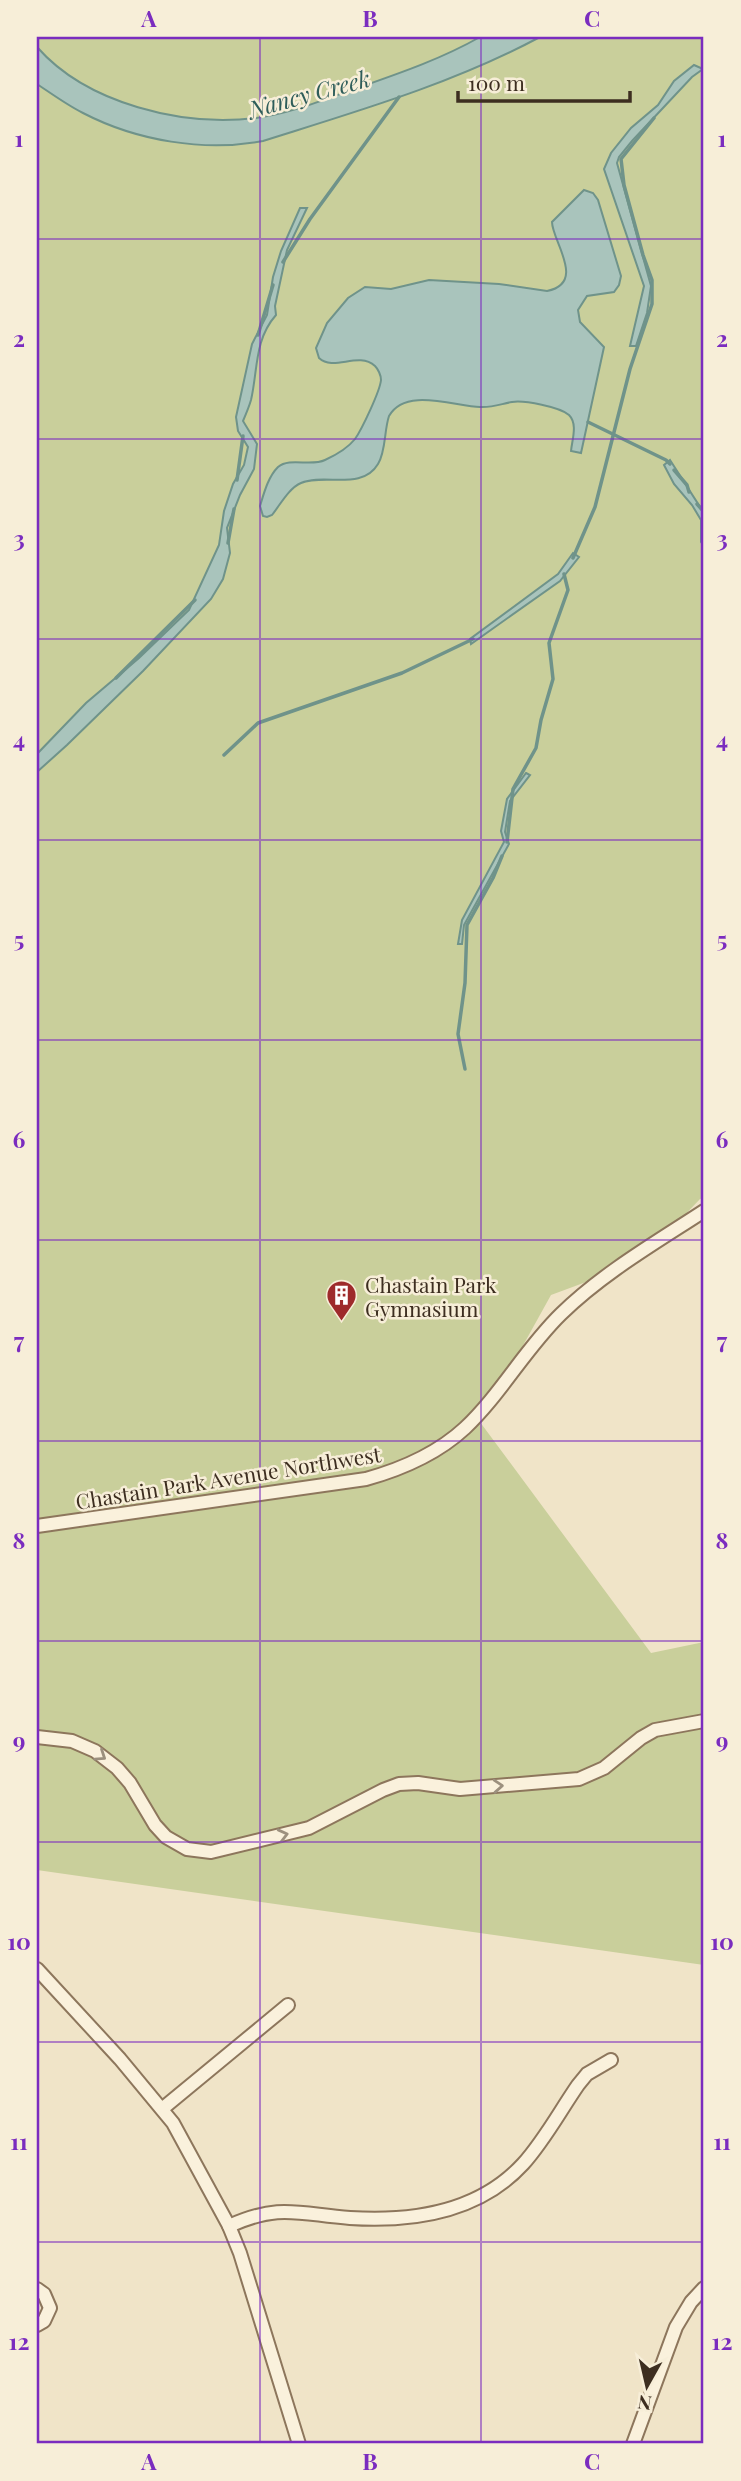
<svg xmlns="http://www.w3.org/2000/svg" width="741" height="2481" font-family="'Playfair Display',serif">
	<style>
		.green { fill: #c9cf9b }
		.water { fill: #a9c4bc; stroke: #6f938a; stroke-width: 2 }
		.lines { fill: none; stroke-linecap: round; stroke-linejoin: round }
		.stream { stroke: #6f938a; stroke-width: 3.5 }
		.minor-casing { stroke: #8d765c; stroke-width: 16 }
		.minor { stroke: #faf1dc; stroke-width: 12 }
		.oneway { stroke: #9c907e }
		.grid { fill: none; stroke: #7b2cbf; stroke-width: 2; stroke-opacity: 0.55 }
		.labels { text-anchor: middle; dominant-baseline: central; stroke-width: 5; stroke-linejoin: round; paint-order: stroke }
		.poi-label { font-size: 21px; fill: #3d2e20; stroke: #f7eed8; text-anchor: start }
		.street-label { font-size: 21px; fill: #3d2e20; stroke: #f7eed8 }
		.water-label { font-size: 23px; font-style: italic; fill: #2f5d5a; stroke: #f7eed8 }
		.neatline { fill: none; stroke: #7b2cbf; stroke-width: 2.5 }
		.grid-label { font-size: 23px; text-anchor: middle; font-weight: bold; fill: #7b2cbf }
	</style>
	<rect width="100%" height="100%" fill="#f0e4c8"/>
	<!-- green -->
	<polygon class="green" points="37,37 704,37 704,1198 700,1199 640,1262 551,1295 491,1403 477,1418 651,1653 704,1642 704,1965 37,1870"/>
	<!-- water -->
	<g class="water">
		<path d="M 480,37 L 540,37 C 452,84 358,111 263,141 C 204,152 137,141 83,113 C 67,105 52,94 37,84 L 37,47 C 87,104 183,127 256,118 C 293,113 328,98 363,86 C 403,72 443,58 480,37 Z"/>
		<polygon points="694,65 703,69 692,77 632,141 619,157 617,163 651,286 647,313 636,346 630,346 644,286 604,169 611,153 631,128 658,105 674,81"/>
		<path d="M 584,190 L 593,193 L 598,200 L 621,276 L 619,285 L 614,292 L 587,296 L 578,310 L 580,322 L 604,347 L 581,453 L 571,451 C 572,440 578,424 569,415 C 560,407 524,400 512,402 C 501,404 491,408 480,407 C 454,406 405,387 389,416 C 384,431 386,451 378,464 C 362,491 325,473 301,483 C 289,488 280,505 272,515 L 267,517 L 263,516 L 260,506 C 264,493 268,477 278,467 C 290,457 311,467 325,460 C 336,455 347,449 355,439 C 362,429 380,391 381,380 C 381,375 378,369 375,366 C 358,351 334,372 319,358 L 316,348 L 327,323 L 348,298 L 365,287 L 391,289 L 429,280 L 499,284 L 547,291 C 587,283 552,241 552,222 Z"/>
		<path d="M 300,208 L 307,208 L 287,250 L 275,306 L 276,315 C 254,340 258,370 251,400 C 249,407 246,414 243,421 L 257,444 L 254,469 L 240,495 L 227,528 L 230,553 L 223,579 L 211,599 L 143,671 L 67,745 L 37,772 L 37,754 L 86,703 L 139,658 L 189,610 L 219,545 L 224,511 L 233,484 L 244,465 L 248,447 L 238,431 L 236,417 L 252,344 L 267,315 L 273,277 L 281,251 Z"/>
		<polygon points="670,460 702,510 704,517 704,546 701,542 701,520 692,505 674,484 664,465"/>
		<polygon points="573,553 579,557 560,581 471,644 470,639 558,574"/>
		<polygon points="526,773 530,775 510,801 505,832 509,844 464,925 462,944 458,944 462,920 504,842 501,831 507,799"/>
	</g>
	<g class="lines">
		<!-- stream -->
		<g class="stream">
			<polyline points="283,262 310,219 399,97"/>
			<polyline points="258,335 273,285"/>
			<polyline points="588,422 666,460 670,464"/>
			<polyline points="674,470 687,485 689,492"/>
			<polyline points="237,480 243,436"/>
			<polyline points="697,504 704,512"/>
			<polyline points="228,543 234,509"/>
			<polyline points="573,558 595,507 630,369 652,304 652,280 643,255 624,185 621,159 654,118"/>
			<polyline points="116,678 195,600"/>
			<polyline points="224,755 258,723 402,673 473,639"/>
			<polyline points="507,842 513,789 536,748 541,720 553,679 549,643 568,590 564,574"/>
			<polyline points="465,1069 458,1034 465,983 467,925 493,878 502,856"/>
		</g>
		<defs>
			<g id="minor">
				<path d="M 37,1526 L 366,1479 C 402,1469 437,1454 465,1428 C 501,1394 525,1349 561,1314 C 603,1273 655,1243 704,1211"/>
				<polyline points="37,1737 72,1741 95,1751 117,1768 130,1783 155,1825 166,1837 187,1849 211,1852 309,1828 383,1790 399,1784 418,1783 460,1789 579,1779 604,1768 641,1738 655,1730 704,1721"/>
				<polyline points="37,1969 120,2059 173,2123 229,2226 240,2253 299,2444"/>
				<polyline points="162,2109 288,2005"/>
				<path d="M 229,2226 C 280,2203 298,2214 350,2218 C 412,2222 479,2212 523,2164 C 544,2141 560,2111 578,2085 L 587,2074 L 611,2060"/>
				<polyline points="37,2289 44,2294 50,2308 44,2321 37,2325"/>
				<polyline points="633,2444 676,2327 691,2302 704,2288"/>
			</g>
		</defs>
		<!-- minor casing -->
		<use href="#minor" class="minor-casing"/>
		<!-- minor -->
		<use href="#minor" class="minor"/>
	</g>
	<!-- one-way arrows -->
	<defs><path id="oneway-chevron" d="M-2-3.5L2.5 0L-2 3.5" fill="none" stroke-width="1.6" stroke-linecap="round" stroke-linejoin="round" transform="scale(1.75)"/></defs>
	<g class="oneway">
		<use href="#oneway-chevron" transform="translate(101 1756) rotate(34)"/>
		<use href="#oneway-chevron" transform="translate(498 1786) rotate(-4)"/>
		<use href="#oneway-chevron" transform="translate(283 1835) rotate(-14)"/>
	</g>
	<!-- grid -->
	<path class="grid" d="M 260,37 L 260,2444M 481,37 L 481,2444M 37,239 L 704,239M 37,439 L 704,439M 37,639 L 704,639M 37,840 L 704,840M 37,1040 L 704,1040M 37,1240 L 704,1240M 37,1441 L 704,1441M 37,1641 L 704,1641M 37,1842 L 704,1842M 37,2042 L 704,2042M 37,2242 L 704,2242"/>
	<!-- icons -->
	<defs>
		<symbol id="building-pin" viewBox="-11 -11 22 30"><path d="M0 17L-7.5 6A9.5 9.5 0 1 1 7.5 6Z" fill="#9e2a2b" stroke="#f7eed8"/><path d="M-4-6H4V6H1V3H-1V6H-4ZM-2.5-4.3h1.7v1.8h-1.7ZM.8-4.3h1.7v1.8H.8ZM-2.5-1h1.7V.8h-1.7ZM.8-1h1.7V.8H.8Z" fill="#fff"/></symbol>
	</defs>
	<g fill-rule="evenodd">
		<use href="#building-pin" x="324" y="1278" width="35" height="47"/>
	</g>
	<g class="labels">
		<!-- poi labels -->
		<g class="poi-label">
			<text x="365" y="1284">Chastain Park<tspan x="365" dy="24">Gymnasium</tspan></text>
		</g>
		<!-- street labels -->
		<g class="street-label">
			<text transform="translate(228 1477) rotate(-9)">Chastain Park Avenue Northwest</text>
		</g>
		<!-- water labels -->
		<g class="water-label">
			<text transform="translate(309 93) rotate(-15)">Nancy Creek</text>
		</g>
	</g>
	<!-- border -->
	<rect width="741" height="2481" fill="none" stroke="#f7eed8" stroke-width="77"/>
	<!-- north arrow -->
	<g transform="translate(647 2386) rotate(188)" stroke="#f7eed8" stroke-width="5" paint-order="stroke">
	<path d="M0-5L12 26L0 18L-12 26Z" fill="#3d2e20"/>
	<text y="-10" font-size="19" font-weight="bold" text-anchor="middle" fill="#3d2e20">N</text>
	</g>
	<!-- scale -->
	<path d="M458 91v10h172v-10" fill="none" stroke="#3d2e20" stroke-width="3.5"/>
	<text x="468" y="91" font-size="21" fill="#3d2e20" stroke="#f7eed8" stroke-width="5" paint-order="stroke">100 m</text>
	<rect x="38" y="38" width="664" height="2404" class="neatline"/>
	<g class="grid-label">
		<text x="149" y="27">A</text>
		<text x="370" y="27">B</text>
		<text x="592" y="27">C</text>
		<text x="19" y="147">1</text>
		<text x="722" y="147">1</text>
		<text x="19" y="347">2</text>
		<text x="722" y="347">2</text>
		<text x="19" y="547">3</text>
		<text x="722" y="547">3</text>
		<text x="19" y="748">4</text>
		<text x="722" y="748">4</text>
		<text x="19" y="948">5</text>
		<text x="722" y="948">5</text>
		<text x="19" y="1148">6</text>
		<text x="722" y="1148">6</text>
		<text x="19" y="1349">7</text>
		<text x="722" y="1349">7</text>
		<text x="19" y="1549">8</text>
		<text x="722" y="1549">8</text>
		<text x="19" y="1749">9</text>
		<text x="722" y="1749">9</text>
		<text x="19" y="1950">10</text>
		<text x="722" y="1950">10</text>
		<text x="19" y="2150">11</text>
		<text x="722" y="2150">11</text>
		<text x="19" y="2350">12</text>
		<text x="722" y="2350">12</text>
		<text x="149" y="2470">A</text>
		<text x="370" y="2470">B</text>
		<text x="592" y="2470">C</text>
	</g>
</svg>
